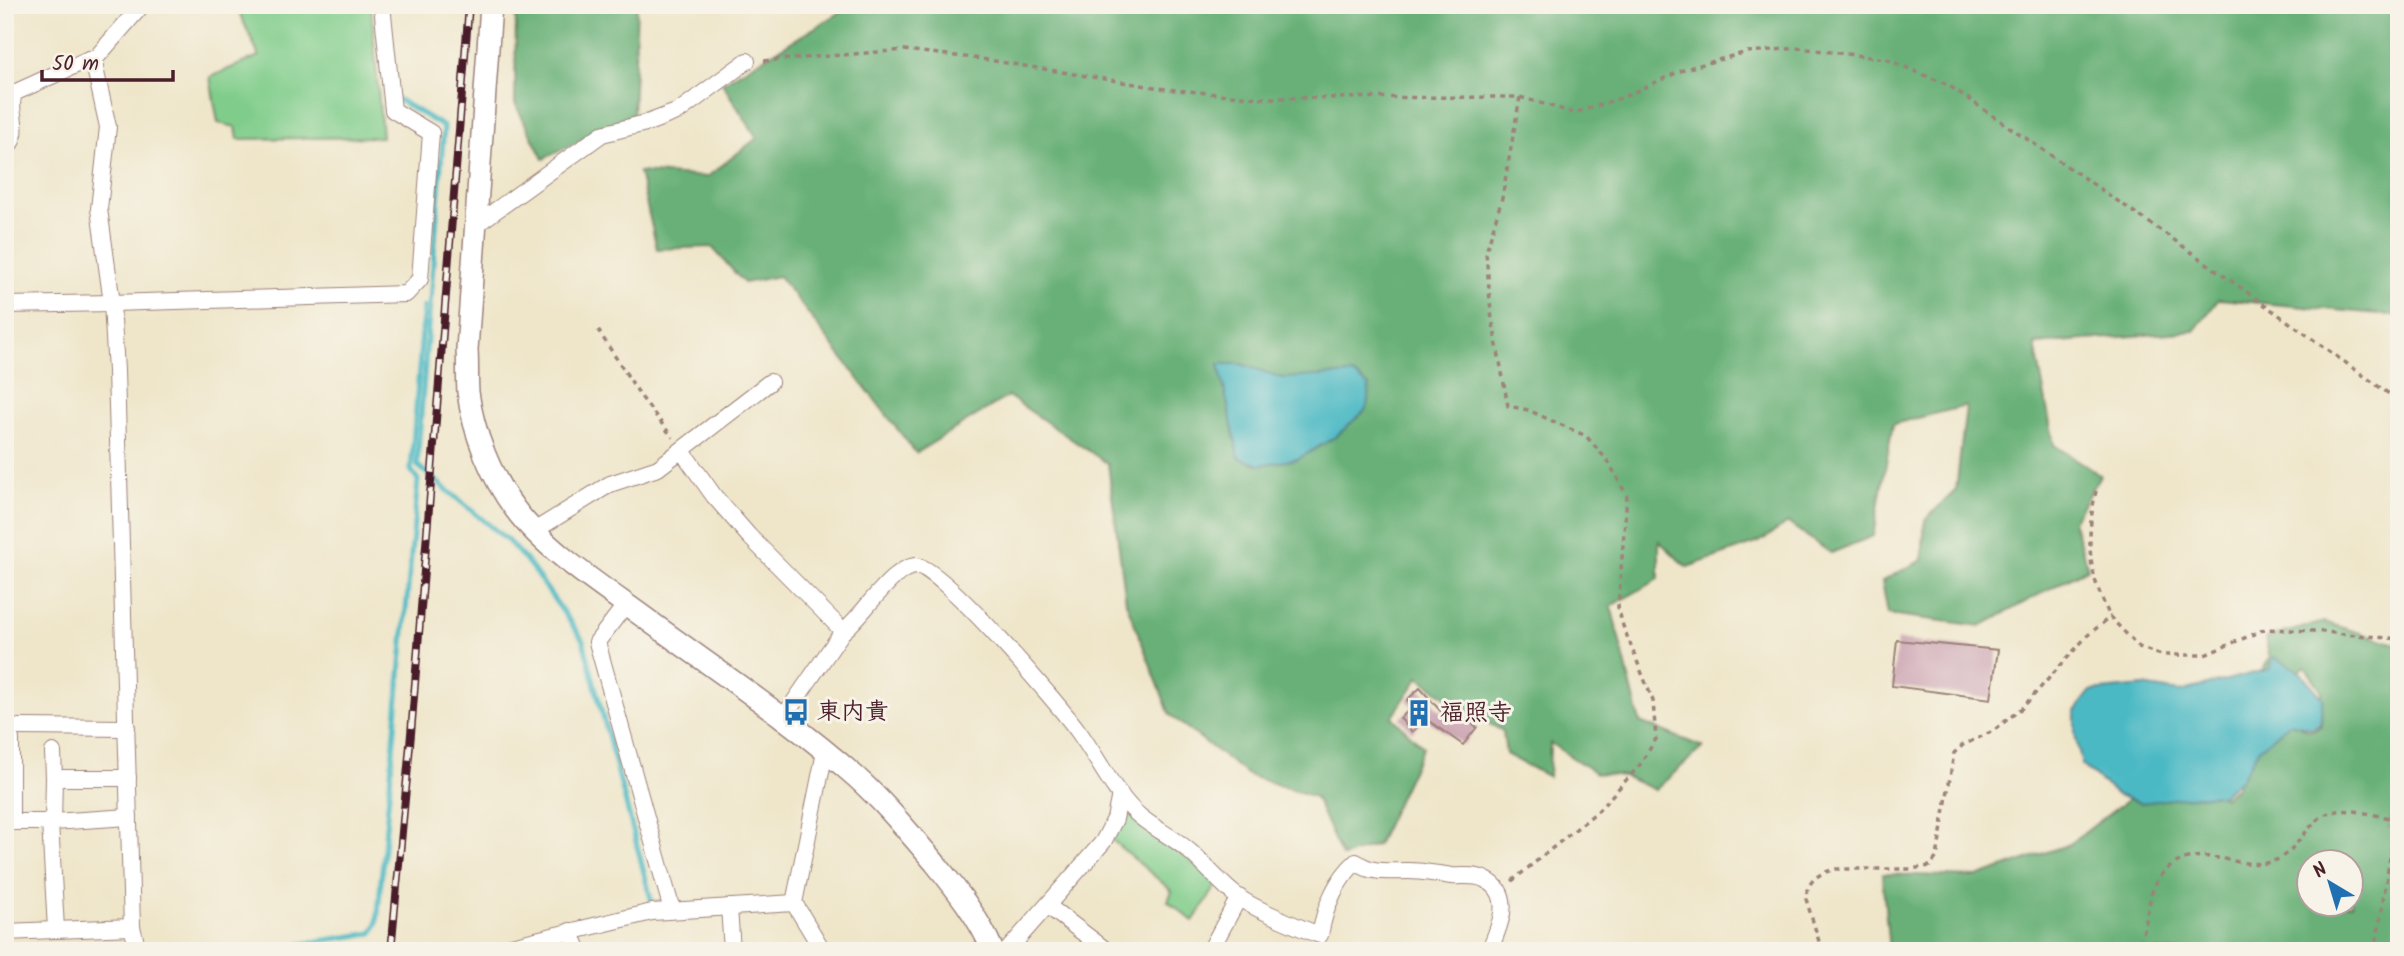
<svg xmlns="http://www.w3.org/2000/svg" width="2404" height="956" font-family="Kalam,'Klee One',sans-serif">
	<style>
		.green { fill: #80cd8b; stroke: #65765b; stroke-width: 2 }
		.forest { fill: #68b077; stroke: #596851; stroke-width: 2; fill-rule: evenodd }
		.water { fill: #4bb9c4; stroke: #4a6c78; stroke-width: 2 }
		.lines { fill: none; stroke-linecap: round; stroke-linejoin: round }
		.stream { stroke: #4bb9c4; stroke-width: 5 }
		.building { fill: #c597aa }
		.minor-casing { stroke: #9c827a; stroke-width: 18 }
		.tertiary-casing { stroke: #9c827a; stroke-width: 24 }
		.path { stroke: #9c827a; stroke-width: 3.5; stroke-dasharray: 5 5; stroke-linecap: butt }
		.minor { stroke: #fff; stroke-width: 16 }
		.tertiary { stroke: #fff; stroke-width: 21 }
		.rail-casing { stroke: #4a1f2b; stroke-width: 8 }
		.rail { stroke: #f7f3e8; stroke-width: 5; stroke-dasharray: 16; stroke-linecap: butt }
		.labels { text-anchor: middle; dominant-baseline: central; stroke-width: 6; stroke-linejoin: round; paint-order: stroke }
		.poi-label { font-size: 24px; font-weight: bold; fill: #4a1f2b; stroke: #f7f3e8; text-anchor: start }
	</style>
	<rect width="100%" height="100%" fill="#f7f3e8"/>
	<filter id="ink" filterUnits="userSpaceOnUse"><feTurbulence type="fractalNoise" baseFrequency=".0143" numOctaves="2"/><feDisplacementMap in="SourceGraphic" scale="14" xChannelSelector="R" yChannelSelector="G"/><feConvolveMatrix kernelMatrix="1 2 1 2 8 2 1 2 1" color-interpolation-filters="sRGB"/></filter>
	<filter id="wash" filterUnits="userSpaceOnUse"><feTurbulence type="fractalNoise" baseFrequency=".00686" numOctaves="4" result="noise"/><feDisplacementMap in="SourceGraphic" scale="28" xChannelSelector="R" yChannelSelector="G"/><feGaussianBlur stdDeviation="1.57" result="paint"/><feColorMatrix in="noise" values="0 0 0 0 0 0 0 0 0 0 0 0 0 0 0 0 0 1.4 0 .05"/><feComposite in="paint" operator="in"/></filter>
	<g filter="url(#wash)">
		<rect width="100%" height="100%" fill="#efe6ca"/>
		<!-- green -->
		<g class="green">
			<polygon points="236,5 371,5 382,137 238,139 236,127 218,123 210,77 259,56"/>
			<polygon points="1122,809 1219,882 1193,921 1168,901 1172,891 1112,840"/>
		</g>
		<!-- forest -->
		<g class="forest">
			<polygon points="516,5 637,5 633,115 543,159 515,103"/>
			<polygon points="853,5 2399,5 2399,316 2219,299 2194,331 2035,344 2054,445 2100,475 2073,521 2088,568 1981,626 1888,614 1882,581 1922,560 1925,520 1956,490 1966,406 1893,424 1873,536 1831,553 1788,523 1759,542 1687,567 1659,541 1659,579 1611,606 1640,722 1703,747 1655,790 1624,776 1596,773 1550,743 1549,777 1506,754 1503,731 1457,706 1419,677 1392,717 1423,747 1377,845 1342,857 1315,797 1248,775 1170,715 1126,602 1108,464 1008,396 916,453 779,276 744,283 712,247 657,249 639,172 707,177 757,138 722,83"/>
			<path d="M 2324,622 L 2399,645 L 2399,793 L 2389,827 L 2399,828 L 2399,951 L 1889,951 L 1882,874 L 1977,877 L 2070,844 L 2157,777 L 2200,783 L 2224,797 L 2237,787 L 2240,758 L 2288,721 L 2310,731 L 2321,726 L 2322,691 L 2305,667 L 2293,674 L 2258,677 L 2270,658 L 2265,638 ZM 2310,862 L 2352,862 L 2352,904 L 2310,904 Z"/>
		</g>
		<!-- water -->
		<g class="water">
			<polygon points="1219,364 1241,364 1283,378 1353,374 1369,386 1367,409 1335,437 1298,459 1260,465 1239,458"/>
			<polygon points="2274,657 2299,671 2323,698 2320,724 2311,728 2290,723 2259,749 2241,779 2222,795 2197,796 2141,803 2117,795 2082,765 2075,734 2075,711 2091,691 2143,686 2180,692 2270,669"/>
		</g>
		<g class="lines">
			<!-- stream -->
			<g class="stream">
				<polyline points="399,100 444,127 417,465 507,540 529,564 583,640 652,903"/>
				<polyline points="300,951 300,944 372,933 377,924 418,480 411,470 424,306"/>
			</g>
		</g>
		<g id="blocks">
			<!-- building -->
			<g class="building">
				<polygon points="1897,640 1998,650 1991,699 1892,686"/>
				<polygon points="1420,688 1452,724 1459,715 1477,727 1463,745 1426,719 1412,732 1400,718 1413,707 1407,700"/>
			</g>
		</g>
	</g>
	<g filter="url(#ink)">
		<use href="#blocks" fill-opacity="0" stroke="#9c827a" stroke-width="2"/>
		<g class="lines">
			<defs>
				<g id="minor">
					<path d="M 5,150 C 25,130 6,114 14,93 L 89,59 L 95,59"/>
					<polyline points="477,224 602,134 650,122 679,111 747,61"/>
					<polyline points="5,305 112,303 406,294 420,279 431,133 393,110 382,5"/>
					<polyline points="682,451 714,496 749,536 843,631"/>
					<polyline points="534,531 610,484 658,468 770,382"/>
					<polyline points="626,604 597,642 672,910"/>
					<path d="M 783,718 L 843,631 C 861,619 893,565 917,566 C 941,566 1060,706 1078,731 C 1098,758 1112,790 1136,813 C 1152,828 1172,836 1188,850 C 1205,864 1220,884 1238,897 C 1253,908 1302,929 1320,935 C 1325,907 1335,881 1356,862 C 1372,874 1388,871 1408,871 C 1423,871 1437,874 1452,876 C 1462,877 1474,874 1484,879 C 1516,893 1499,928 1489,951"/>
					<polyline points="19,727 127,728"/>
					<polyline points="53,752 54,778"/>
					<polyline points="5,822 53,822 129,817"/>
					<polyline points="11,822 11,739"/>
					<polyline points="50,822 56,929"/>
					<polyline points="53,822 54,778 128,778"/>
					<polyline points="1048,906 1107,951"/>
					<polyline points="729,907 732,951"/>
					<polyline points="570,931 579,951"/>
					<polyline points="5,932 132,927"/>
					<polyline points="138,951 132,927 116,371 112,303 99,209 108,127 95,68 95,59 142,5"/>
					<polyline points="491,951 652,912 794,903"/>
					<polyline points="823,951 794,903 825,752"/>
					<polyline points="1007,951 1103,842 1115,819 1120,794"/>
					<polyline points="1210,951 1239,897"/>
				</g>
				<path id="tertiary" d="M 491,5 L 467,350 C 468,364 467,378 468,392 C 473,432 491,477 515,509 C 545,550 604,588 645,618 C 716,670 790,719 856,777 C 885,803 910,834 935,863 C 957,890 979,918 993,951"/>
			</defs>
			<!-- minor casing -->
			<use href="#minor" class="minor-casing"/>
			<!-- tertiary casing -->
			<use href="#tertiary" class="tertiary-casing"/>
			<!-- path -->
			<g class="path">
				<polyline points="764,61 905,50 982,59 1166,89 1261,98 1520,97 1574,113 1621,98 1685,69 1747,52 1800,48 1886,59 1948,85 2163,232 2399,401"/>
				<polyline points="598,330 642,398 673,438"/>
				<path d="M 2096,491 C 2090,517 2087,549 2094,575 C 2097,589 2104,603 2110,617"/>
				<polyline points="1512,881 1598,811 1639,766 1656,739 1653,701 1623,626 1618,607 1627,496 1608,461 1586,436 1528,410 1508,406 1491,313 1486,252 1502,198 1520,97"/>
				<path d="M 1822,951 L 1806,899 C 1807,880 1819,873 1836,869 L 1911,869 L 1930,866 L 1937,857 L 1954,753 L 1963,745 L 1993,731 L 2023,707 L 2088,635 L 2110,617 L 2139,647 L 2161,655 L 2205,655 L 2265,629 L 2313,631 L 2399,639"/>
				<path d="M 2134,951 C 2152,929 2143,891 2164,872 C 2198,840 2229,868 2266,863 C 2298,858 2305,819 2332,812 C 2351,807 2376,816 2395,819"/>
				<polyline points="2375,951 2399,801"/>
			</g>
			<!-- minor -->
			<use href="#minor" class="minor"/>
			<!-- tertiary -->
			<use href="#tertiary" class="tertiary"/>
			<defs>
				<polyline id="rail" points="391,951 411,734 469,5"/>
			</defs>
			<!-- rail casing -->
			<use href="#rail" class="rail-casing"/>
			<!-- rail -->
			<use href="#rail" class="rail"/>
		</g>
	</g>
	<!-- icons -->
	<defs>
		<symbol id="bus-bare" viewBox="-9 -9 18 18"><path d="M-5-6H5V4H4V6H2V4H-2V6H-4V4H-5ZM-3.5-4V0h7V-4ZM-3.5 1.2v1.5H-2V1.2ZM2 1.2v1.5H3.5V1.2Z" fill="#1f6fb2" stroke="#f7f3e8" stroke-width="2.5" paint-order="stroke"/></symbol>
		<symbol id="building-bare" viewBox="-9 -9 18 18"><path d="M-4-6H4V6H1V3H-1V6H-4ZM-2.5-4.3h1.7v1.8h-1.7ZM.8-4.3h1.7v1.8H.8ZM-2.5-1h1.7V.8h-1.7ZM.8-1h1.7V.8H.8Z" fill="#1f6fb2" stroke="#f7f3e8" stroke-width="2.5" paint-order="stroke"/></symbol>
	</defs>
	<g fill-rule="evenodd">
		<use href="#bus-bare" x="777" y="693" width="38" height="38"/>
		<use href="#building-bare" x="1400" y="694" width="38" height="38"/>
	</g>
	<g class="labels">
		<!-- poi labels -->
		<g class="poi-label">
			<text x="817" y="712">東内貴</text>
			<text x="1440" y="713">福照寺</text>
		</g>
	</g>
	<!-- margin -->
	<rect width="2404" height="956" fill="none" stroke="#f7f3e8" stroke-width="28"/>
	<!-- north arrow -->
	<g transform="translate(2330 883) rotate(322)"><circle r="33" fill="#f7f3e8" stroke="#b29e9c" stroke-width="2"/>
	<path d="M0-5L12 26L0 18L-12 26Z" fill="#1f6fb2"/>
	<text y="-10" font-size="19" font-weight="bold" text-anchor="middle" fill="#4a1f2b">N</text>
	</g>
	<!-- scale -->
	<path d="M42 70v10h131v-10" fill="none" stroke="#4a1f2b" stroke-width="3.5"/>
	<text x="52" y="70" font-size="21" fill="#4a1f2b" stroke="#f7f3e8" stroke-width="5" paint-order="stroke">50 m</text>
</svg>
